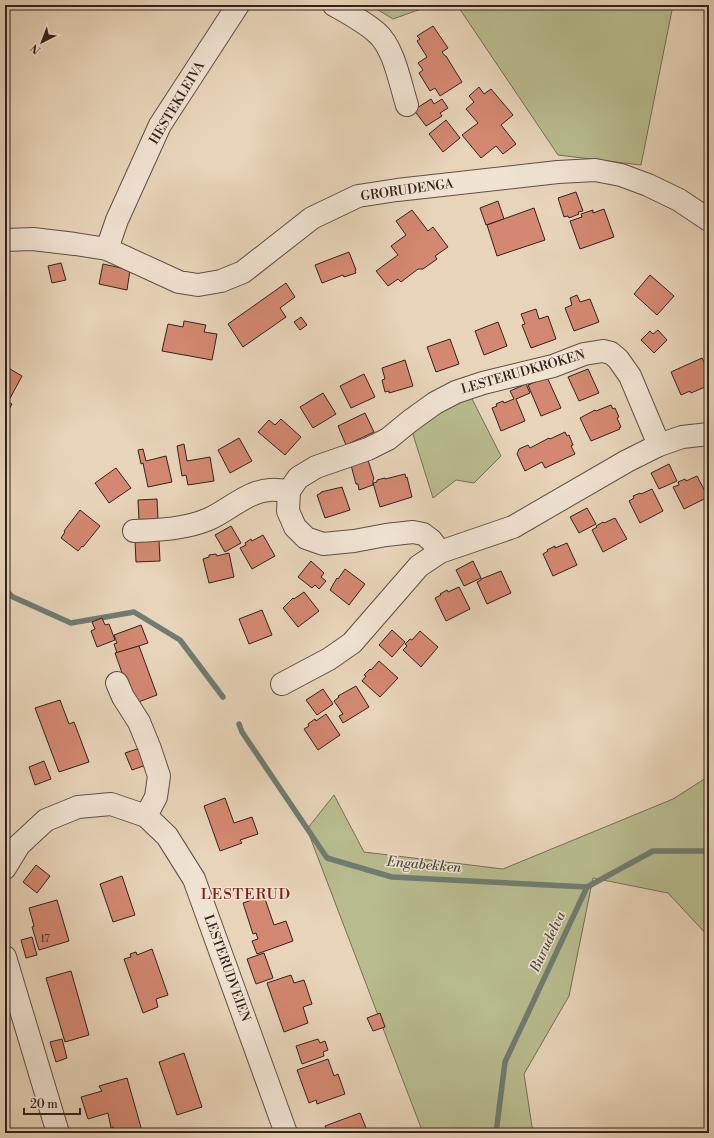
<svg xmlns="http://www.w3.org/2000/svg" width="714" height="1138" font-family="'Libre Bodoni',serif">
	<style>
		.green { fill: #b8bc8e; stroke: #757055 }
		.lines { fill: none; stroke-linecap: round; stroke-linejoin: round }
		.stream { stroke: #6f7c72; stroke-width: 5.5 }
		.building { fill: #d48871; stroke: #32231c }
		.minor-casing { stroke: #604f43; stroke-width: 24 }
		.minor { stroke: #f0e3d2; stroke-width: 22 }
		.labels { text-anchor: middle; dominant-baseline: central; stroke-width: 3; stroke-linejoin: round; paint-order: stroke }
		.number-label { font-size: 11px; fill: #5a3c31 }
		.street-label { font-size: 13px; fill: #32231c; stroke: #f0e3d2 }
		.water-label { font-size: 14px; font-style: italic; fill: #4c4840; stroke: #f0e3d2 }
		.quarter-label { font-size: 15px; letter-spacing: 1px; fill: #7a1f14; stroke: #f0e3d2 }
	</style>
	<rect width="100%" height="100%" fill="#e8d4b9"/>
	<filter id="stains"><feTurbulence type="fractalNoise" baseFrequency=".005" numOctaves="4"/><feColorMatrix values="0 0 0 0 .2 0 0 0 0 .09 0 0 0 0 .02 0 0 0 .5 -.17"/></filter>
	<radialGradient id="worn" r=".72"><stop offset=".6" stop-color="#630" stop-opacity="0"/><stop offset="1" stop-color="#630" stop-opacity=".3"/></radialGradient>
	<!-- green -->
	<g class="green">
		<polygon points="370,5 432,5 393,19"/>
		<polygon points="457,5 673,5 641,165 558,155"/>
		<polygon points="471,397 501,456 474,483 456,480 433,498 411,428 437,408"/>
		<polygon points="709,776 709,937 668,893 593,878 569,996 524,1074 533,1133 423,1133 307,829 334,795 364,852 503,869 673,799"/>
	</g>
	<g class="lines">
		<!-- stream -->
		<g class="stream">
			<polyline points="5,590 13,597 71,623 134,612 180,640 223,697"/>
			<polyline points="239,724 242,732 327,858 392,877 587,887"/>
			<polyline points="496,1133 505,1062 587,887 653,851 709,851"/>
		</g>
	</g>
	<!-- building -->
	<g class="building">
		<polygon points="433,26 448,48 442,52 445,56 446,56 462,82 440,96 435,88 430,91 419,73 423,70 418,63 427,57 417,41 420,39 417,36"/>
		<polygon points="479,87 484,94 491,89 513,115 501,125 516,144 503,154 496,146 481,158 462,135 478,123 466,109 474,102 469,96"/>
		<polygon points="431,99 434,104 442,99 448,108 440,113 442,116 426,126 414,110"/>
		<polygon points="446,120 460,138 443,152 429,134"/>
		<polygon points="576,192 583,211 578,212 579,214 569,218 568,216 564,217 558,198"/>
		<polygon points="498,201 504,219 486,225 480,208"/>
		<polygon points="534,208 545,240 497,256 487,225"/>
		<polygon points="604,209 614,237 580,249 570,221 582,217 581,214 593,210 593,213"/>
		<polygon points="412,210 428,231 433,227 448,247 435,256 437,259 423,269 418,269 401,282 398,279 388,286 376,271 398,255 391,246 406,235 396,221"/>
		<polygon points="349,252 356,270 355,271 356,273 344,277 343,275 322,283 315,265"/>
		<polygon points="61,263 66,280 52,283 48,266"/>
		<polygon points="103,264 130,270 127,290 99,284"/>
		<polygon points="650,275 674,296 657,315 634,294"/>
		<polygon points="286,283 295,297 280,308 286,317 243,347 228,324"/>
		<polygon points="577,295 580,302 590,299 599,322 574,331 565,308 572,305 570,298"/>
		<polygon points="536,309 539,319 548,316 556,339 531,348 522,325 525,324 521,314"/>
		<polygon points="301,317 307,325 300,330 294,322"/>
		<polygon points="184,321 206,325 204,332 217,334 212,360 162,351 168,324 183,327"/>
		<polygon points="498,322 507,346 484,355 475,331"/>
		<polygon points="658,330 667,340 654,353 641,340 650,331 653,334"/>
		<polygon points="450,339 459,364 436,372 427,347"/>
		<polygon points="702,358 709,372 709,382 704,384 705,387 691,393 690,391 681,395 671,372"/>
		<polygon points="405,360 413,386 389,393 389,391 385,392 382,380 385,379 382,368"/>
		<polygon points="5,366 22,376 8,402 12,404 5,416"/>
		<polygon points="588,369 599,393 579,401 568,377"/>
		<polygon points="364,374 375,397 351,408 340,386"/>
		<polygon points="547,377 561,408 541,416 528,385"/>
		<polygon points="526,384 530,393 516,399 525,421 501,431 492,408 497,406 496,404 503,401 504,403 514,399 510,391"/>
		<polygon points="323,393 336,414 313,428 300,407"/>
		<polygon points="611,405 613,409 615,408 619,417 617,418 621,427 619,428 620,429 591,441 580,418 595,410 596,411"/>
		<polygon points="365,413 374,432 346,445 338,426"/>
		<polygon points="281,419 301,437 285,455 258,432 269,420 275,425"/>
		<polygon points="565,432 567,436 569,435 573,445 571,446 575,454 545,468 542,462 525,471 517,454 519,449 528,445 530,448 549,438 550,439"/>
		<polygon points="239,438 252,461 230,473 218,450"/>
		<polygon points="184,444 187,461 210,457 214,481 188,485 186,475 182,476 177,446"/>
		<polygon points="143,449 146,461 166,456 172,482 148,487 143,463 141,464 138,450"/>
		<polygon points="368,460 374,479 373,480 373,485 359,490 358,484 356,484 351,465"/>
		<polygon points="669,464 677,481 659,489 651,473"/>
		<polygon points="116,468 131,488 109,503 95,483"/>
		<polygon points="405,474 406,478 407,477 412,497 380,507 373,483 377,482 377,480 385,478 385,479"/>
		<polygon points="697,476 708,497 684,509 673,487 679,485 678,482 685,479 686,481"/>
		<polygon points="342,487 350,510 325,518 317,495 321,493 321,492"/>
		<polygon points="652,489 663,511 640,523 629,501 634,498 633,496 640,493 641,494"/>
		<polygon points="157,499 158,519 139,520 138,500"/>
		<polygon points="587,508 596,524 579,533 570,517"/>
		<polygon points="80,510 100,526 83,547 82,546 78,551 61,538 65,532 64,531"/>
		<polygon points="615,518 627,539 603,552 592,530 597,527 596,526 603,522 604,523"/>
		<polygon points="231,526 241,543 225,552 215,535"/>
		<polygon points="263,535 275,556 252,569 240,548 246,545 245,543 251,539 252,541"/>
		<polygon points="135,540 159,540 160,561 136,562"/>
		<polygon points="567,543 577,565 553,576 543,554 548,551 547,550 555,546 555,548"/>
		<polygon points="229,553 234,577 209,583 203,559 209,557 209,555 216,554 217,556"/>
		<polygon points="311,561 324,573 321,577 326,581 319,589 315,585 312,588 298,577"/>
		<polygon points="473,561 481,578 464,586 456,570"/>
		<polygon points="345,569 365,584 349,605 330,590 337,578 338,579"/>
		<polygon points="501,571 511,593 487,604 477,582 481,580 481,579"/>
		<polygon points="459,587 470,609 446,621 435,598 441,595 440,594 447,590 448,592"/>
		<polygon points="304,592 319,611 298,627 283,608 293,598 294,599"/>
		<polygon points="262,610 272,635 249,644 239,619"/>
		<polygon points="102,618 105,625 109,624 115,640 97,647 91,631 95,629 92,622"/>
		<polygon points="141,625 148,643 117,653 114,644 117,643 114,635"/>
		<polygon points="392,630 405,642 392,657 379,645"/>
		<polygon points="420,631 438,647 421,667 403,650 407,646 405,644 410,639 412,640"/>
		<polygon points="139,646 157,695 133,704 115,653"/>
		<polygon points="379,661 398,678 380,697 362,681 366,676 364,675 370,669 371,670"/>
		<polygon points="356,686 369,707 343,723 339,716 343,714 334,701 339,697 338,696"/>
		<polygon points="323,689 333,704 317,715 306,700"/>
		<polygon points="60,700 69,724 74,722 89,762 59,772 35,708"/>
		<polygon points="326,714 340,735 318,750 304,729 309,726 308,724 315,719 316,721"/>
		<polygon points="143,747 149,764 132,770 125,753"/>
		<polygon points="44,761 51,779 35,785 29,767"/>
		<polygon points="225,798 234,823 252,817 258,834 240,840 242,843 220,851 204,806"/>
		<polygon points="36,865 50,876 37,893 23,882"/>
		<polygon points="122,876 135,915 113,922 100,884"/>
		<polygon points="264,896 274,925 286,921 293,941 257,954 252,941 258,939 256,933 253,934 243,903"/>
		<polygon points="57,900 69,941 39,950 32,927 34,926 29,908"/>
		<polygon points="32,937 37,955 26,958 21,940"/>
		<polygon points="152,949 168,995 156,999 158,1007 143,1013 124,959 131,957 130,954 136,952 137,955"/>
		<polygon points="264,953 273,978 256,984 247,959"/>
		<polygon points="71,971 89,1035 65,1042 46,978"/>
		<polygon points="291,975 294,983 304,980 312,1004 303,1007 308,1023 284,1032 267,983"/>
		<polygon points="380,1013 385,1027 373,1031 367,1018"/>
		<polygon points="62,1039 67,1058 56,1062 50,1042"/>
		<polygon points="318,1039 320,1043 325,1041 328,1050 323,1052 324,1056 302,1064 296,1046"/>
		<polygon points="184,1053 202,1107 177,1115 159,1062"/>
		<polygon points="328,1059 334,1076 338,1074 345,1094 317,1104 316,1100 309,1103 297,1070"/>
		<polygon points="127,1078 142,1131 136,1133 114,1133 113,1127 111,1128 108,1113 88,1119 81,1097 102,1091 99,1086"/>
		<polygon points="360,1113 368,1133 328,1133 325,1126"/>
	</g>
	<g class="lines">
		<defs>
			<g id="minor">
				<path d="M 334,5 C 348,13 363,21 376,32 C 394,47 400,83 407,105"/>
				<polyline points="5,240 33,239 75,244 107,249 179,282 198,285 221,281 243,272 312,218 358,196 397,190 451,184 558,172 595,170 621,175 648,185 679,200 709,220"/>
				<polyline points="107,249 117,220 160,125 238,5"/>
				<path d="M 134,531 C 159,530 186,529 209,519 C 229,510 248,491 270,490 C 276,489 283,491 289,491"/>
				<polyline points="440,552 431,540 423,534 413,532 386,535 354,541 323,544 306,538 295,527 288,511 289,491 298,478 316,467 368,449 388,439 410,421 435,403 456,392 483,383 553,366 584,354 603,351 611,353 618,359 630,376 659,445"/>
				<polyline points="117,683 123,697 139,722 150,749 159,776 156,797 146,816"/>
				<polyline points="282,684 329,659 352,643 419,566 440,552 513,527 627,461 659,445 682,437 709,434"/>
				<polyline points="5,868 19,845 46,820 78,807 111,804 146,816 167,836 194,879 286,1133"/>
				<polyline points="5,957 58,1133"/>
			</g>
		</defs>
		<!-- minor casing -->
		<use href="#minor" class="minor-casing"/>
		<!-- minor -->
		<use href="#minor" class="minor"/>
	</g>
	<g class="labels">
		<!-- number labels -->
		<g class="number-label">
			<text x="45" y="939">17</text>
		</g>
		<!-- street labels -->
		<g class="street-label">
			<text transform="translate(177 103) rotate(-59)">HESTEKLEIVA</text>
			<text transform="translate(407 190) rotate(-8)">GRORUDENGA</text>
			<text transform="translate(523 372) rotate(-16)">LESTERUDKROKEN</text>
			<text transform="translate(227 968) rotate(70)">LESTERUDVEIEN</text>
		</g>
		<!-- water labels -->
		<g class="water-label">
			<text transform="translate(424 865) rotate(5)">Engabekken</text>
			<text transform="translate(548 942) rotate(-65)">Burudelva</text>
		</g>
		<!-- quarter labels -->
		<g class="quarter-label">
			<text x="246" y="894">LESTERUD</text>
		</g>
	</g>
	<!-- margin -->
	<rect width="714" height="1138" fill="none" stroke="#e8d4b9" stroke-width="20"/>
	<rect x="6" y="6" width="702" height="1126" fill="none" stroke="#32231c" stroke-width="2"/>
	<rect x="10" y="10" width="694" height="1118" fill="none" stroke="#32231c"/>
	<!-- north arrow -->
	<g transform="translate(42 42) rotate(222)" stroke="#f0e3d2" stroke-width="3" paint-order="stroke">
	<path d="M0-3L7 15L0 10L-7 15Z" fill="#32231c"/>
	<text y="-6" font-size="11" font-weight="bold" text-anchor="middle" fill="#32231c">N</text>
	</g>
	<!-- scale -->
	<path d="M24 1108v6h56v-6" fill="none" stroke="#32231c" stroke-width="2"/>
	<text x="30" y="1108" font-size="12" fill="#32231c" stroke="#f0e3d2" stroke-width="3" paint-order="stroke">20 m</text>
	<rect width="100%" height="100%" filter="url(#stains)"/>
	<rect width="100%" height="100%" fill="url(#worn)"/>
</svg>
